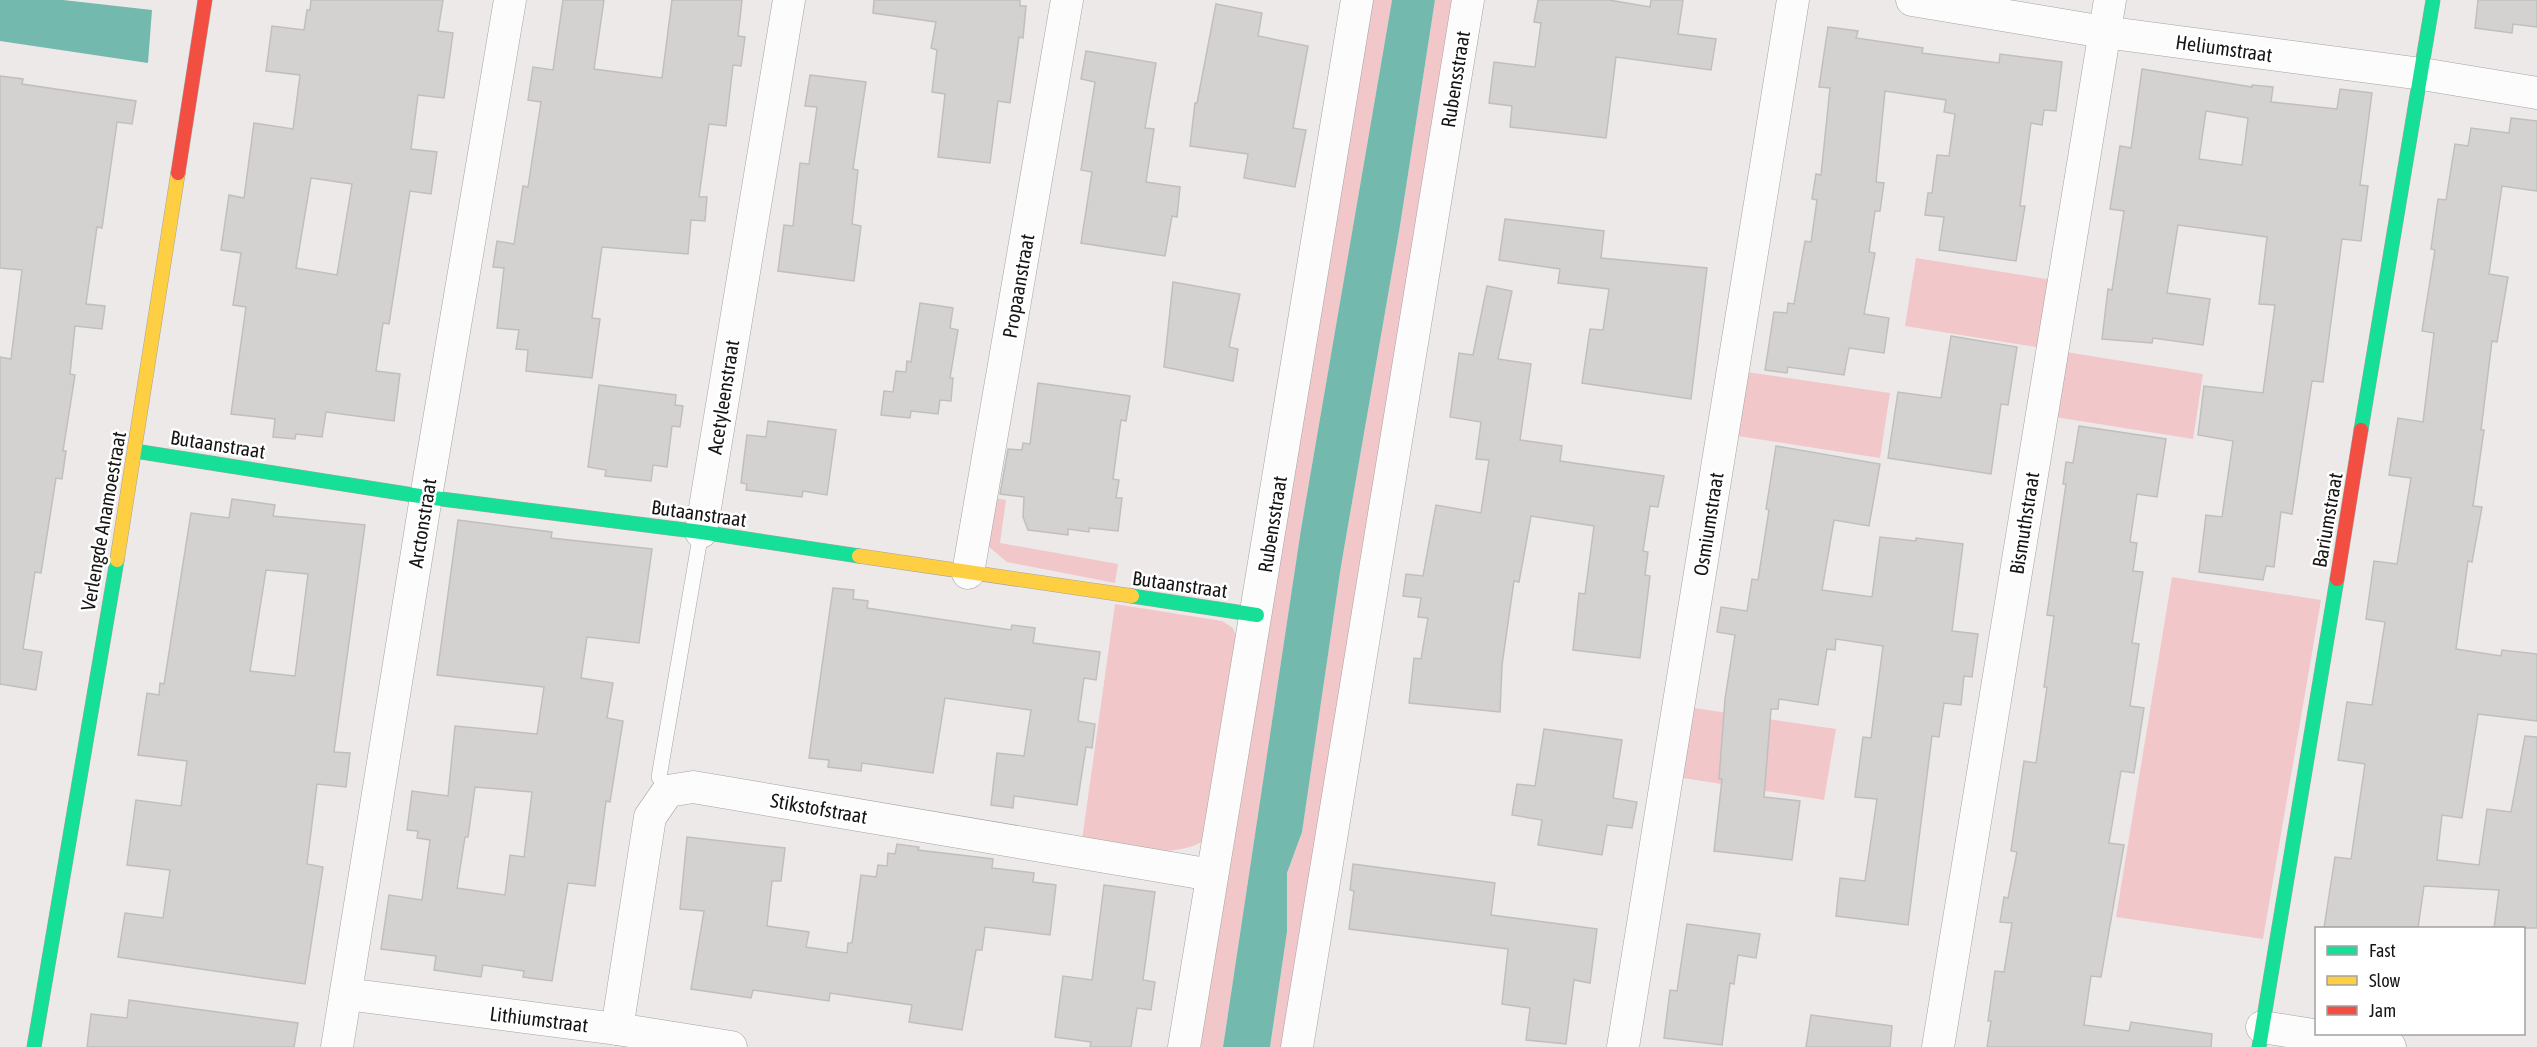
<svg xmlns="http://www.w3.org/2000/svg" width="2537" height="1047" font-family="'Asap Condensed',sans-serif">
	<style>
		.green { fill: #f2c7ca }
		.water { fill: #74b9ad }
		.building { fill: #d4d1d1; stroke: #c1bebe; stroke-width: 1.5; fill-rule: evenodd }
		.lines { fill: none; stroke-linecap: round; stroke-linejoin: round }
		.lane-casing { stroke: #a5a2a2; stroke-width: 16 }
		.street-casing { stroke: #a5a2a2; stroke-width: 33 }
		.fast-casing { stroke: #a5a2a2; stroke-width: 15 }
		.slow-casing { stroke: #a5a2a2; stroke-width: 15 }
		.jam-casing { stroke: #a5a2a2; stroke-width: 15 }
		.lane { stroke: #fcfcfc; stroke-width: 15 }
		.street { stroke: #fcfcfc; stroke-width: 32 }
		.fast { stroke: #16e098; stroke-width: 14 }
		.slow { stroke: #ffcf43; stroke-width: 14 }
		.jam { stroke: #f24e42; stroke-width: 14 }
		.labels { text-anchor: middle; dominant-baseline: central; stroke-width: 5; stroke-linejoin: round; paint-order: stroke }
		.street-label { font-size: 20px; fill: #171414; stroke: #fff }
	</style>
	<rect width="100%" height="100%" fill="#ede9e9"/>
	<!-- green -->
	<g class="green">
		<polygon points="1370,0 1392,0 1301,529 1223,1047 1196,1047"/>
		<polygon points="1435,0 1455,0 1284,1047 1270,1047 1287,932 1287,873 1302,831 1341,566 1400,226"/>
		<polygon points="1916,258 2052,280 2041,348 1905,326"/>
		<polygon points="2066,352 2203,374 2193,439 2055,417"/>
		<polygon points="1747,372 1890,393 1880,458 1738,436"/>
		<polygon points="989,497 1006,500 1000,543 1118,564 1115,583 1007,562 989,547 984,538"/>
		<polygon points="2172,577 2321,600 2263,939 2116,917"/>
		<path d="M 1115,604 L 1222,621 L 1233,628 L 1238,641 L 1204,841 C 1167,861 1122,846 1082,840 Z"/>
		<polygon points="1694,708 1836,729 1824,800 1683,778"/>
	</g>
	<!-- water -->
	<g class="water">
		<polygon points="0,0 63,0 152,10 148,63 0,41"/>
		<polygon points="1392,0 1435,0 1400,226 1341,566 1302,832 1287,873 1287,932 1270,1047 1223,1047 1301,529"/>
	</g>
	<!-- building -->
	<g class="building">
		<path d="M 311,0 L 443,0 L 438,31 L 453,33 L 444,98 L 418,95 L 411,149 L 437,152 L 431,194 L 410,191 L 389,324 L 383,323 L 376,371 L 400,374 L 394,421 L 326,412 L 322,437 L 296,434 L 295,439 L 273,437 L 275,419 L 231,414 L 246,307 L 233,305 L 241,253 L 221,250 L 229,195 L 244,198 L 254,123 L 293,129 L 300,75 L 266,71 L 272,26 L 304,30 L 307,10 L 310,10 ZM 311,178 L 352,184 L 337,275 L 296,268 Z"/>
		<polygon points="563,0 604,0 594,69 662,78 672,0 742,0 738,36 745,37 741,66 733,65 726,126 709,124 699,197 707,197 705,221 691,220 688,254 602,247 592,318 600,319 592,378 526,371 528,350 516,349 519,330 497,328 504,268 493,267 497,241 514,244 523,186 528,187 541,102 528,100 533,67 553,70"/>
		<polygon points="874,0 1020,0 1020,6 1026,6 1023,38 1019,37 1010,103 998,101 990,163 938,157 945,94 932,92 937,50 931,48 936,22 873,13"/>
		<polygon points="1538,0 1609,0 1650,7 1651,0 1683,0 1678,34 1716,39 1711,70 1616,57 1606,138 1510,127 1512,106 1489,103 1494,62 1535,67 1541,23 1534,22"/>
		<polygon points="2478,0 2537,0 2537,27 2513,24 2512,33 2475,28"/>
		<polygon points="1216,4 1262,13 1258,36 1308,46 1293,128 1306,130 1295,187 1244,178 1248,154 1190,146 1195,103 1197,103"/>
		<polygon points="1828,27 1858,31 1856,38 1923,48 1922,53 1999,63 2000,54 2062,62 2056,111 2044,110 2042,125 2031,123 2020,206 2025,206 2016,261 1939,250 1944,217 1925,215 1928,193 1932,193 1937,155 1949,156 1955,114 1944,112 1946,100 1885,91 1876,182 1884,183 1880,211 1875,211 1869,252 1875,253 1864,314 1889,318 1884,353 1849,348 1844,375 1788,367 1787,373 1765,370 1774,312 1787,313 1788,303 1794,304 1805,241 1811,242 1817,200 1812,199 1816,174 1821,175 1830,88 1819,87"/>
		<polygon points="1086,51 1156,63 1145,128 1154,129 1146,182 1180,187 1177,217 1172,216 1165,256 1081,243 1092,172 1081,170 1095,82 1081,79"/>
		<path d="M 2142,69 L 2252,87 L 2252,85 L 2273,87 L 2271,102 L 2337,109 L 2340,89 L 2372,93 L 2360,185 L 2368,186 L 2361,241 L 2342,239 L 2323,382 L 2312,381 L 2292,514 L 2281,512 L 2274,567 L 2266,566 L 2263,580 L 2199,572 L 2206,515 L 2222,517 L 2233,441 L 2198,435 L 2204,386 L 2263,393 L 2275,305 L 2259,304 L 2267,237 L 2178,225 L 2167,293 L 2210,299 L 2203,345 L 2153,338 L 2152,343 L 2102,339 L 2108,289 L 2112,290 L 2124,211 L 2110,209 L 2120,146 L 2131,148 ZM 2206,111 L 2248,118 L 2242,165 L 2199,159 Z"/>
		<polygon points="810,75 866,82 853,169 858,170 852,224 861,226 854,281 778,271 784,225 793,226 800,163 809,164 817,107 805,106"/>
		<polygon points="0,76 23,79 22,84 136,101 132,124 117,122 102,228 97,227 86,304 105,306 102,329 75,326 70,374 75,375 63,451 66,451 62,479 56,478 41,573 35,572 23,649 42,652 36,690 0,684 0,357 11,359 22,270 0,268"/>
		<polygon points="2511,118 2537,121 2537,191 2502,186 2489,274 2508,277 2497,342 2492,341 2481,430 2484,430 2473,506 2482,507 2472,562 2468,561 2456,649 2501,656 2502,650 2537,654 2537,721 2478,714 2462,818 2442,815 2437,860 2479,865 2487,809 2511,812 2525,736 2537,737 2537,928 2494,928 2499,890 2424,886 2418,928 2324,928 2335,857 2351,859 2365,764 2338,760 2347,702 2372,705 2385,622 2366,619 2374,561 2397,564 2411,478 2389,475 2398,418 2423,422 2434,333 2422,331 2435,250 2431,249 2438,199 2446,200 2455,144 2468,146 2471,128 2509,133"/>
		<polygon points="1505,219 1604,231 1601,258 1707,268 1691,399 1582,383 1590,329 1603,330 1609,289 1558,283 1560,269 1499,260"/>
		<polygon points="1173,282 1240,294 1229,347 1238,349 1233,381 1164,367"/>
		<polygon points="1487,286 1512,291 1498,359 1531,364 1520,440 1562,446 1560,461 1664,476 1658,507 1650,506 1643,551 1648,552 1645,575 1650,576 1640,658 1573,650 1579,593 1585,594 1594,526 1531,516 1519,582 1514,581 1502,665 1500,712 1409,703 1414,658 1421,659 1428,618 1418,617 1421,598 1403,596 1406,574 1423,576 1436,505 1481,513 1489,460 1476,459 1481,422 1450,417 1459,353 1473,355"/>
		<polygon points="920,303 953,308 950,328 958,330 950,378 953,378 951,401 940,400 938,414 911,411 910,418 881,415 884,391 893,392 896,371 906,372 907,361 911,362"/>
		<polygon points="1951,336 2017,347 2008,405 2001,404 1991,474 1888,458 1898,392 1941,398"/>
		<polygon points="1038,383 1130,396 1126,421 1121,420 1113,479 1119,480 1116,498 1122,498 1118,531 1089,528 1089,532 1068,529 1068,535 1028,530 1023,517 1024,497 1000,494 1008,449 1022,450 1023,443 1030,444"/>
		<polygon points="599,385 676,395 675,405 683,406 680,427 672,426 667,467 653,465 651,481 605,476 606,470 588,467"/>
		<polygon points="768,421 836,430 827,495 803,491 802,497 746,490 747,484 741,483 747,435 766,437"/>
		<polygon points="2079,426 2166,439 2157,497 2137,494 2130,542 2137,543 2133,571 2143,572 2132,643 2139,644 2130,706 2144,708 2134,773 2121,771 2109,843 2124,845 2101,977 2091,976 2084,1025 2129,1031 2131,1022 2212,1034 2211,1047 1987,1047 1991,1021 1988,1021 1995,971 2004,972 2012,923 2000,922 2004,897 2008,898 2017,852 2011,851 2024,761 2036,763 2047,687 2044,687 2054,616 2047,615 2066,484 2063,484 2066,462 2073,463"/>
		<polygon points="1776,446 1880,464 1869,526 1834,520 1822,590 1872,597 1880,537 1916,541 1916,538 1963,544 1952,631 1978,634 1972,677 1964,676 1961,705 1944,703 1939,737 1932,736 1908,925 1836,916 1840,878 1865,881 1877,799 1855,797 1863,737 1871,738 1883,646 1836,639 1835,650 1827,649 1818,705 1779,699 1778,709 1771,709 1764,797 1800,801 1792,860 1714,851 1722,779 1719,779 1725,699 1735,635 1717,632 1721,607 1747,611 1752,579 1758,580 1769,510 1766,509"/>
		<path d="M 232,499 L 275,505 L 273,516 L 365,525 L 334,752 L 350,753 L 346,787 L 317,784 L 307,864 L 323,867 L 305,984 L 118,957 L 125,913 L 163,918 L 170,870 L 127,865 L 136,800 L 181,806 L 187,761 L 138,755 L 147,693 L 159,695 L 160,683 L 164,684 L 191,513 L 229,518 ZM 266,570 L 308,574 L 295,676 L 250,671 Z"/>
		<path d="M 458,520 L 552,532 L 551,538 L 652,549 L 639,643 L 587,637 L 581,678 L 613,683 L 607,718 L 623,721 L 610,802 L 606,801 L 595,886 L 568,883 L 552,981 L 523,977 L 524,971 L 483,965 L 481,977 L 434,970 L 436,956 L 381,949 L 389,895 L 422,900 L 430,840 L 417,838 L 418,831 L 407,830 L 412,791 L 448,796 L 455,726 L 537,734 L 544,687 L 437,675 ZM 475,787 L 532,792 L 524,857 L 510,855 L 505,895 L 457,888 L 465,837 L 468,837 Z"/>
		<polygon points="833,588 854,590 853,599 868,601 867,608 1011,630 1012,625 1035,628 1033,643 1100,652 1096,680 1084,678 1078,721 1095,724 1092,748 1086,747 1077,805 1014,796 1013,808 991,805 997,753 1024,756 1031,710 945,698 933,773 862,763 861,771 828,767 829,760 809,758"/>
		<polygon points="1544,729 1622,740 1613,798 1637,802 1632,828 1607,825 1602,855 1538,845 1542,820 1512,815 1517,784 1535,786"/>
		<polygon points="687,837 785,848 781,881 772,881 767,926 809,932 806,947 847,953 848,943 852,943 861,875 876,877 878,865 887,866 888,853 895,854 897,844 919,847 918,850 993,859 992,868 1034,873 1033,882 1056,885 1050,935 985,927 982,950 976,950 962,1030 909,1022 912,1005 830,993 829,1001 753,990 751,998 691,989 704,911 680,909"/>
		<polygon points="1353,864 1495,883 1491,915 1597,929 1590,983 1574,980 1566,1044 1526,1040 1530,1008 1502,1004 1508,949 1349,929 1354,891 1350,890"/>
		<polygon points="1104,885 1155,892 1143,980 1155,982 1151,1010 1137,1008 1131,1047 1090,1047 1091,1042 1055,1037 1063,976 1092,980"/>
		<polygon points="1687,924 1760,934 1756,958 1738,955 1734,984 1730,983 1722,1045 1664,1038 1670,990 1677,991"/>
		<polygon points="129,1000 298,1023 294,1047 87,1047 91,1014 127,1018"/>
		<polygon points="1811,1015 1892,1026 1890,1047 1806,1047"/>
	</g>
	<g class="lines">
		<defs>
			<polyline id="lane" points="668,791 659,777 701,532"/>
			<g id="street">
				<polyline points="1912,0 2104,32 2422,74 2537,93"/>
				<polyline points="701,532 789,0"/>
				<polyline points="968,573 1067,0"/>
				<polyline points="346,994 617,1029 731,1047"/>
				<polyline points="2262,1027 2390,1047"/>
				<polyline points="617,1029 650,817 668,791 693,787 1212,875"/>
				<polyline points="337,1047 426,497 510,0"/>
				<polyline points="1184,1047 1357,0"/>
				<polyline points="1297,1047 1468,0"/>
				<polyline points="1623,1047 1793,0"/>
				<polyline points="1938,1047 2110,0"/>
			</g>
			<g id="fast">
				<polyline points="2361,430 2433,0"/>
				<polyline points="135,451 426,497 701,532 859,556"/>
				<polyline points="1132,596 1257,615"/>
				<polyline points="34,1047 117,560"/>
				<polyline points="2259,1047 2337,579"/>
			</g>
			<g id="slow">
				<polyline points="859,556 1132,596"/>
				<polyline points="117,560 178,173"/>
			</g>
			<g id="jam">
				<polyline points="178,173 205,0"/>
				<polyline points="2337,579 2361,430"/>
			</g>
		</defs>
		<!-- lane casing -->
		<use href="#lane" class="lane-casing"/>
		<!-- street casing -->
		<use href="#street" class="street-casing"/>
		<!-- fast casing -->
		<use href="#fast" class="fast-casing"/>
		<!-- slow casing -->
		<use href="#slow" class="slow-casing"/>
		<!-- jam casing -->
		<use href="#jam" class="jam-casing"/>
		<!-- lane -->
		<use href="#lane" class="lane"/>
		<!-- street -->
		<use href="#street" class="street"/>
		<!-- fast -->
		<use href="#fast" class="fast"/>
		<!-- slow -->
		<use href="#slow" class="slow"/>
		<!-- jam -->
		<use href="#jam" class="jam"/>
	</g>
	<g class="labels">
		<!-- street labels -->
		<g class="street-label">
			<text transform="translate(2224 48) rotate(8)">Heliumstraat</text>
			<text transform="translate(1455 79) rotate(-81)">Rubensstraat</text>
			<text transform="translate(1018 286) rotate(-80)">Propaanstraat</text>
			<text transform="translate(723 397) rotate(-81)">Acetyleenstraat</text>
			<text transform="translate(218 444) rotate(9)">Butaanstraat</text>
			<text transform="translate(699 513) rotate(8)">Butaanstraat</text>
			<text transform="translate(2327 520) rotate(-80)">Bariumstraat</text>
			<text transform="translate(103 521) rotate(-80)">Verlengde Anamoestraat</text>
			<text transform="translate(422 523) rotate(-81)">Arctonstraat</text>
			<text transform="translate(2024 523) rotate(-81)">Bismuthstraat</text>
			<text transform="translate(1272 524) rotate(-81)">Rubensstraat</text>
			<text transform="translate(1708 524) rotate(-81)">Osmiumstraat</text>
			<text transform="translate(1180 584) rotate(8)">Butaanstraat</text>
			<text transform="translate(819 808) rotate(10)">Stikstofstraat</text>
			<text transform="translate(539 1019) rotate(7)">Lithiumstraat</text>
		</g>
	</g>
	<!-- legend -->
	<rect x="2315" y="927" width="210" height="108" fill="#ffffff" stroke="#a2a1a1" stroke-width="1.5"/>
	<rect x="2327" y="946" width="30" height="9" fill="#16e098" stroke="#a2a1a1" stroke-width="1.5"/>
	<text x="2369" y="957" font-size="18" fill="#171414">Fast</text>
	<rect x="2327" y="976" width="30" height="9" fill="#ffcf43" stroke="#a2a1a1" stroke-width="1.5"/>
	<text x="2369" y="987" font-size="18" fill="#171414">Slow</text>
	<rect x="2327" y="1006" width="30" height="9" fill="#f24e42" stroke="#a2a1a1" stroke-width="1.5"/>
	<text x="2369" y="1017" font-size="18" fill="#171414">Jam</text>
</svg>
